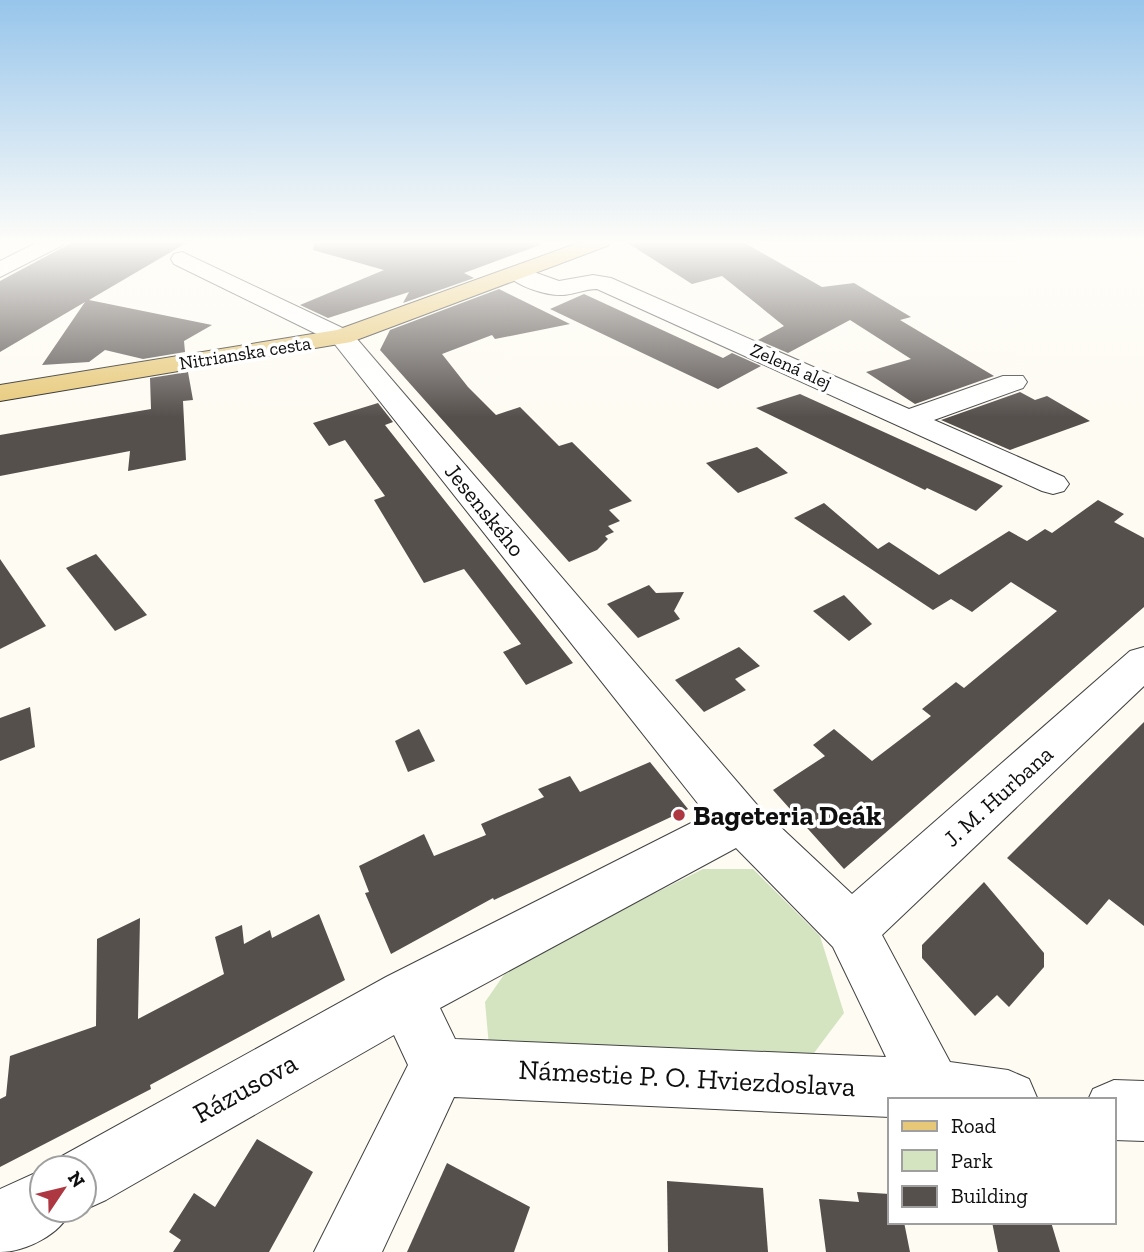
<svg xmlns="http://www.w3.org/2000/svg" width="1144" height="1252" font-family="'Zilla Slab',serif">
	<style>
		.green { fill: #d4e4c0 }
		.building { fill: #56504d }
		.lines { fill: none; stroke-linecap: round; stroke-linejoin: round }
		.minor-casing { stroke: #424242; stroke-width: 2 }
		.major-casing { stroke: #202020; stroke-width: 2 }
		.minor { fill: #fff; fill-rule: evenodd }
		.major { fill: #e7c878; fill-rule: evenodd }
		.poi-dot { fill: #ae3842; stroke: #fff; stroke-width: 2.5 }
		.labels { text-anchor: middle; dominant-baseline: central; stroke-width: 7; stroke-linejoin: round; paint-order: stroke }
		.far-street-label { font-size: 19px; fill: #0f0f0f; stroke: #fff }
		.street-label { font-size: 23px; fill: #0f0f0f; stroke: #fff }
		.near-poi-label { font-size: 28px; font-weight: bold; fill: #0f0f0f; stroke: #fff; text-anchor: start }
		.near-street-label { font-size: 28px; fill: #0f0f0f; stroke: #fff }
	</style>
	<rect width="100%" height="100%" fill="#fdfbf2"/>
	<!-- green -->
	<polygon class="green" points="703,869 753,869 820,936 844,1013 811,1057 489,1046 485,1002 510,966"/>
	<!-- building -->
	<g class="building">
		<polygon points="73,242 188,242 89,300 212,325 184,341 185,352 143,359 105,350 89,362 42,365 85,302 0,352 0,281"/>
		<polygon points="314,242 540,242 540,245 464,273 474,278 403,303 409,292 328,318 300,305 384,270 313,250"/>
		<polygon points="626,242 743,242 822,287 854,283 911,317 900,320 994,376 915,404 866,372 911,359 850,320 788,353 758,340 784,326 722,276 692,284"/>
		<polygon points="499,289 570,324 495,339 492,335 442,354 468,387 496,415 520,407 559,446 572,442 632,501 609,510 620,521 608,526 614,532 605,536 608,539 597,550 569,562 380,350 390,330"/>
		<polygon points="584,294 723,358 732,353 761,366 718,389 550,309"/>
		<polygon points="188,372 193,400 183,401 186,460 128,471 130,451 0,476 0,435 151,409 150,378"/>
		<polygon points="1020,392 1035,400 1047,396 1090,421 1010,450 941,420"/>
		<polygon points="800,394 1003,486 976,511 927,488 925,490 756,408"/>
		<polygon points="378,403 393,422 385,425 573,663 526,685 503,652 521,644 464,569 424,583 374,500 385,496 345,440 329,446 313,423"/>
		<polygon points="757,447 788,473 738,493 706,463"/>
		<polygon points="1098,500 1124,514 1114,522 1144,538 1144,607 844,869 773,790 825,756 813,745 834,729 872,761 931,716 922,709 956,682 964,688 1057,611 1011,582 972,612 951,599 933,610 794,518 824,503 878,549 889,542 939,575 1009,531 1027,541 1045,529 1052,533"/>
		<polygon points="96,554 147,615 115,631 66,568"/>
		<polygon points="0,559 46,626 0,649"/>
		<polygon points="649,585 656,593 684,592 674,611 680,619 638,638 607,604"/>
		<polygon points="844,595 872,624 849,641 813,611"/>
		<polygon points="739,647 760,666 735,679 746,690 704,712 675,680"/>
		<polygon points="30,707 35,747 0,761 0,718"/>
		<polygon points="1144,722 1144,926 1109,899 1087,925 1007,858"/>
		<polygon points="419,729 435,761 408,772 395,741"/>
		<polygon points="650,762 688,809 494,900 493,898 391,954 365,893 369,892 359,866 424,834 434,856 486,835 481,824 544,797 538,789 570,776 580,792"/>
		<polygon points="984,882 1044,953 1044,967 1009,1007 997,995 975,1016 922,958 922,945"/>
		<polygon points="319,914 345,980 150,1085 151,1089 0,1167 0,1099 6,1096 10,1056 96,1026 97,939 140,918 138,1019 224,974 215,937 242,925 244,944 270,930 272,938"/>
		<polygon points="257,1139 313,1172 269,1252 173,1252 181,1240 169,1232 194,1193 215,1207"/>
		<polygon points="447,1163 530,1207 514,1252 407,1252"/>
		<polygon points="667,1181 763,1188 768,1252 668,1252"/>
		<polygon points="857,1192 890,1194 890,1222 904,1222 910,1252 826,1252 819,1199 859,1202"/>
		<polygon points="992,1222 1051,1222 1060,1252 998,1252"/>
	</g>
	<g class="lines">
		<defs>
			<g id="minor">
				<polygon points="38,242 65,242 61,246 0,277 0,261"/>
				<path d="M 182,252 L 351,332 L 758,806 L 852,894 L 1130,651 L 1144,647 L 1144,686 L 882,935 L 950,1062 L 1008,1070 L 1029,1079 L 1038,1100 L 890,1100 L 890,1117 L 454,1097 L 382,1252 L 314,1252 L 408,1065 L 394,1035 L 106,1200 L 84,1210 L 84,1168 L 56,1168 L 62,1156 L 386,977 L 707,815 L 333,342 L 174,264 L 171,259 L 174,254 ZM 736,848 L 833,947 L 886,1057 L 455,1039 L 440,1008 Z"/>
				<path d="M 517,266 L 559,281 L 593,275 L 611,278 L 909,409 L 1003,376 L 1023,376 L 1027,382 L 1023,388 L 934,420 L 1064,477 L 1069,484 L 1064,491 L 1053,494 L 1042,491 L 597,289 C 585,289 575,294 563,295 C 547,296 515,286 506,273 Z"/>
				<polygon points="1114,1080 1144,1081 1144,1141 1114,1140 1114,1100 1088,1100 1093,1089"/>
				<path d="M 42,1170 L 42,1210 L 71,1210 C 61,1234 26,1252 0,1252 L 0,1189 Z"/>
			</g>
			<polygon id="major" points="581,242 611,242 607,246 351,342 0,401 0,385 337,330"/>
		</defs>
		<!-- minor casing -->
		<use href="#minor" class="minor-casing"/>
		<!-- major casing -->
		<use href="#major" class="major-casing"/>
		<!-- minor -->
		<use href="#minor" class="minor"/>
		<!-- major -->
		<use href="#major" class="major"/>
	</g>
	<!-- sky -->
	<linearGradient id="sky" x2="0" y2="1"><stop stop-color="#97c5eb"/><stop offset="0.58" stop-color="#fefdf9"/><stop offset="1" stop-color="#fefdf9" stop-opacity="0"/></linearGradient>
	<rect width="1144" height="417" fill="url(#sky)"/>
	<!-- markers -->
	<circle class="poi-dot" cx="679" cy="815" r="7"/>
	<g class="labels">
		<!-- far-street labels -->
		<g class="far-street-label">
			<text transform="translate(245 353) rotate(-9)">Nitrianska cesta</text>
			<text transform="translate(791 366) rotate(24)">Zelená alej</text>
		</g>
		<!-- street labels -->
		<g class="street-label">
			<text transform="translate(485 510) rotate(51)">Jesenského</text>
			<text transform="translate(998 796) rotate(-42)">J. M. Hurbana</text>
		</g>
		<!-- near-poi labels -->
		<g class="near-poi-label">
			<text x="693" y="815">Bageteria Deák</text>
		</g>
		<!-- near-street labels -->
		<g class="near-street-label">
			<text transform="translate(687 1078) rotate(3)">Námestie P. O. Hviezdoslava</text>
			<text transform="translate(245 1088) rotate(-29)">Rázusova</text>
		</g>
	</g>
	<!-- legend -->
	<rect x="888" y="1098" width="228" height="126" fill="#ffffff" stroke="#9f9f9f" stroke-width="2"/>
	<rect x="902" y="1121" width="35" height="10" fill="#e7c878" stroke="#9f9f9f" stroke-width="2"/>
	<text x="951" y="1133" font-size="21" fill="#0f0f0f">Road</text>
	<rect x="902" y="1150" width="35" height="21" fill="#d4e4c0" stroke="#9f9f9f" stroke-width="2"/>
	<text x="951" y="1168" font-size="21" fill="#0f0f0f">Park</text>
	<rect x="902" y="1186" width="35" height="21" fill="#56504d" stroke="#9f9f9f" stroke-width="2"/>
	<text x="951" y="1203" font-size="21" fill="#0f0f0f">Building</text>
	<!-- north arrow -->
	<g transform="translate(63 1189) rotate(55)"><circle r="33" fill="#ffffff" stroke="#9f9f9f" stroke-width="2"/>
	<path d="M0-5L12 26L0 18L-12 26Z" fill="#ae3842"/>
	<text y="-10" font-size="19" font-weight="bold" text-anchor="middle" fill="#0f0f0f">N</text>
	</g>
</svg>
